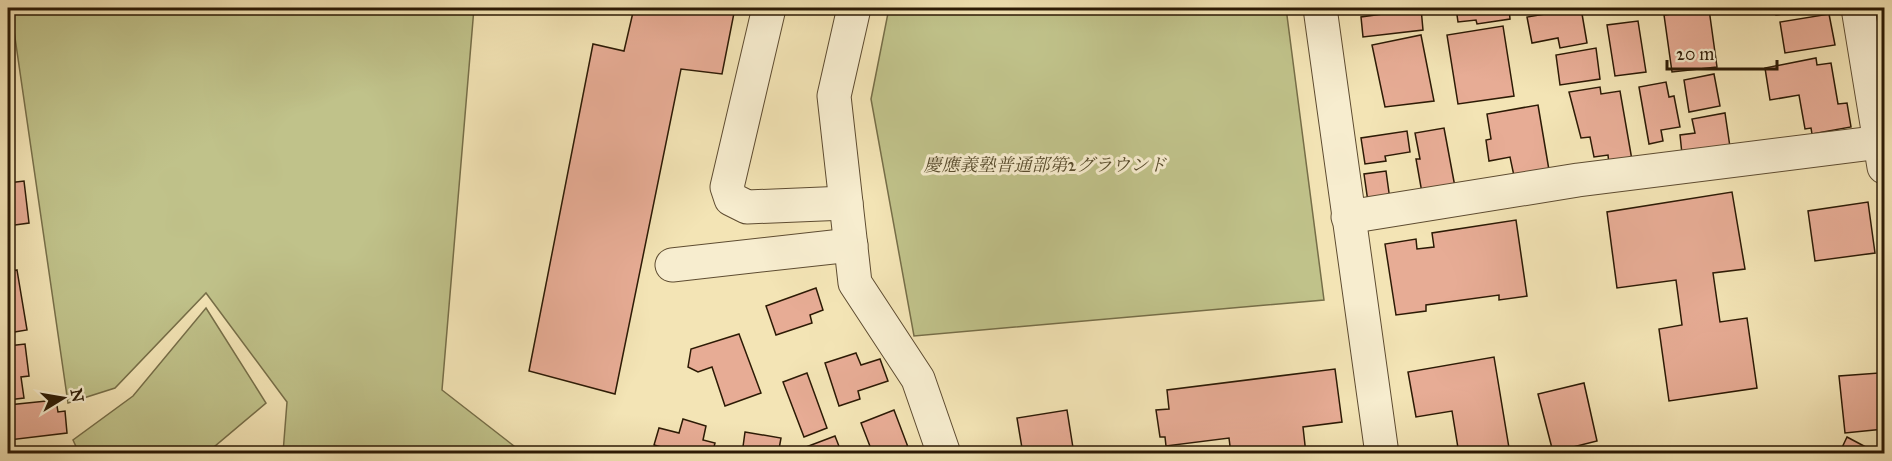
<svg xmlns="http://www.w3.org/2000/svg" width="1892" height="461" font-family="'IM FELL Great Primer','Noto Serif JP',serif">
	<style>
		.green { fill: #c0c28a; stroke: #766e48; stroke-width: 1.5 }
		.building { fill: #e7ac95; stroke: #2c1a05; stroke-width: 1.5 }
		.lines { fill: none; stroke-linecap: round; stroke-linejoin: round }
		.minor-casing { stroke: #5e4c31; stroke-width: 35 }
		.minor { stroke: #f7edcf; stroke-width: 33 }
		.labels { text-anchor: middle; dominant-baseline: central; stroke-width: 6; stroke-linejoin: round; paint-order: stroke }
		.park-label { font-size: 18px; font-style: italic; fill: #584c2d; stroke: #f7edcf }
	</style>
	<rect width="100%" height="100%" fill="#f3e4b5"/>
	<filter id="stains"><feTurbulence type="fractalNoise" baseFrequency=".00333" numOctaves="4"/><feColorMatrix values="0 0 0 0 .2 0 0 0 0 .09 0 0 0 0 .02 0 0 0 .5 -.17"/></filter>
	<radialGradient id="worn" r=".72"><stop offset=".6" stop-color="#630" stop-opacity="0"/><stop offset="1" stop-color="#630" stop-opacity=".3"/></radialGradient>
	<!-- green -->
	<g class="green">
		<polygon points="8,8 474,8 442,390 523,453 283,453 287,402 206,293 115,388 68,403 13,24 8,24"/>
		<polygon points="889,8 1286,8 1324,300 914,336 871,99"/>
		<polygon points="206,308 266,403 214,447 218,453 79,453 73,440 133,396"/>
	</g>
	<!-- building -->
	<g class="building">
		<polygon points="634,8 735,8 722,74 681,69 615,394 529,371 593,44 624,51"/>
		<polygon points="1381,8 1421,8 1423,30 1363,37 1361,17 1382,14"/>
		<polygon points="1456,8 1509,8 1510,19 1477,24 1476,20 1458,22"/>
		<polygon points="1581,8 1587,43 1560,48 1558,38 1532,43 1527,17"/>
		<polygon points="1775,8 1821,8 1776,15"/>
		<polygon points="1709,9 1717,67 1672,72 1664,15"/>
		<polygon points="1829,14 1835,45 1785,53 1780,22"/>
		<polygon points="1638,21 1646,72 1615,76 1607,25"/>
		<polygon points="1503,26 1514,96 1458,104 1447,35"/>
		<polygon points="1421,35 1434,101 1385,107 1372,45"/>
		<polygon points="1596,48 1600,79 1560,85 1556,55"/>
		<polygon points="1816,58 1817,65 1831,63 1838,104 1847,103 1851,127 1812,134 1811,128 1805,129 1799,95 1770,100 1765,68"/>
		<polygon points="1714,74 1720,106 1689,112 1684,80"/>
		<polygon points="1666,82 1669,97 1674,96 1680,127 1661,130 1663,141 1649,144 1639,87"/>
		<polygon points="1600,87 1601,94 1620,91 1632,160 1609,164 1608,155 1594,157 1590,137 1581,138 1569,92"/>
		<polygon points="1538,105 1549,170 1514,176 1510,157 1489,161 1486,140 1491,139 1487,114"/>
		<polygon points="1725,113 1730,147 1682,154 1680,135 1695,133 1692,119"/>
		<polygon points="1444,128 1455,187 1422,193 1416,159 1420,159 1415,133"/>
		<polygon points="1407,131 1410,152 1385,156 1386,161 1365,164 1361,138"/>
		<polygon points="1386,171 1390,200 1368,202 1364,174"/>
		<polygon points="24,181 29,223 8,226 8,183"/>
		<polygon points="1732,192 1745,269 1713,273 1720,322 1747,318 1757,388 1669,401 1659,329 1682,325 1676,280 1617,288 1607,212"/>
		<polygon points="1868,202 1875,253 1815,261 1808,211"/>
		<polygon points="1516,220 1527,296 1499,300 1499,295 1426,305 1426,311 1396,315 1385,244 1416,239 1417,249 1434,247 1432,233"/>
		<polygon points="17,270 27,330 8,333 8,272"/>
		<polygon points="816,288 823,310 810,315 812,323 776,335 766,306"/>
		<polygon points="739,334 761,393 725,406 712,367 698,372 688,367 691,349"/>
		<polygon points="25,344 29,376 21,377 24,398 8,400 8,346"/>
		<polygon points="856,353 861,365 880,359 888,381 858,391 860,399 839,406 825,363"/>
		<polygon points="1494,357 1510,454 1459,454 1452,411 1416,417 1408,372"/>
		<polygon points="1335,369 1342,422 1303,427 1306,454 1231,454 1229,438 1166,446 1165,437 1160,437 1156,410 1169,409 1167,390"/>
		<polygon points="807,373 827,428 804,437 783,382"/>
		<polygon points="1879,373 1884,429 1845,433 1839,376"/>
		<polygon points="1584,383 1597,441 1553,452 1538,394"/>
		<polygon points="56,400 58,412 65,411 67,433 9,440 8,405"/>
		<polygon points="894,410 908,447 891,454 873,454 861,423"/>
		<polygon points="1067,410 1074,454 1023,454 1017,418"/>
		<polygon points="683,419 706,426 703,440 715,443 712,454 667,454 669,449 654,445 659,428 679,433"/>
		<polygon points="745,432 781,438 779,449 787,449 788,454 742,454"/>
		<polygon points="835,436 842,454 808,454 806,447"/>
		<polygon points="1847,437 1879,454 1839,454"/>
	</g>
	<g class="lines">
		<defs>
			<g id="minor">
				<polyline points="769,8 727,187 731,199 747,207 846,203"/>
				<polyline points="854,8 834,96 855,283 918,379 944,454"/>
				<polyline points="1320,8 1382,454"/>
				<polyline points="1858,8 1884,167"/>
				<polyline points="1348,217 1578,180 1881,142"/>
				<polyline points="672,265 851,245"/>
			</g>
		</defs>
		<!-- minor casing -->
		<use href="#minor" class="minor-casing"/>
		<!-- minor -->
		<use href="#minor" class="minor"/>
	</g>
	<g class="labels">
		<!-- park labels -->
		<g class="park-label">
			<text x="1045" y="165">慶應義塾普通部第2グラウンド</text>
		</g>
	</g>
	<!-- margin -->
	<rect width="1892" height="461" fill="none" stroke="#f3e4b5" stroke-width="30"/>
	<rect x="9" y="9" width="1874" height="443" fill="none" stroke="#2c1a05" stroke-width="3"/>
	<rect x="15" y="15" width="1862" height="431" fill="none" stroke="#2c1a05" stroke-width="1.5"/>
	<!-- north arrow -->
	<g transform="translate(63 398) rotate(79)" stroke="#f7edcf" stroke-width="4.5" paint-order="stroke">
	<path d="M0-4.5L10 22L0 15L-10 22Z" fill="#2c1a05"/>
	<text y="-9" font-size="16" font-weight="bold" text-anchor="middle" fill="#2c1a05">N</text>
	</g>
	<!-- scale -->
	<path d="M1667 60v9h110v-9" fill="none" stroke="#2c1a05" stroke-width="3"/>
	<text x="1676" y="60" font-size="18" fill="#2c1a05" stroke="#f7edcf" stroke-width="4.5" paint-order="stroke">20 m</text>
	<rect width="100%" height="100%" filter="url(#stains)"/>
	<rect width="100%" height="100%" fill="url(#worn)"/>
</svg>
